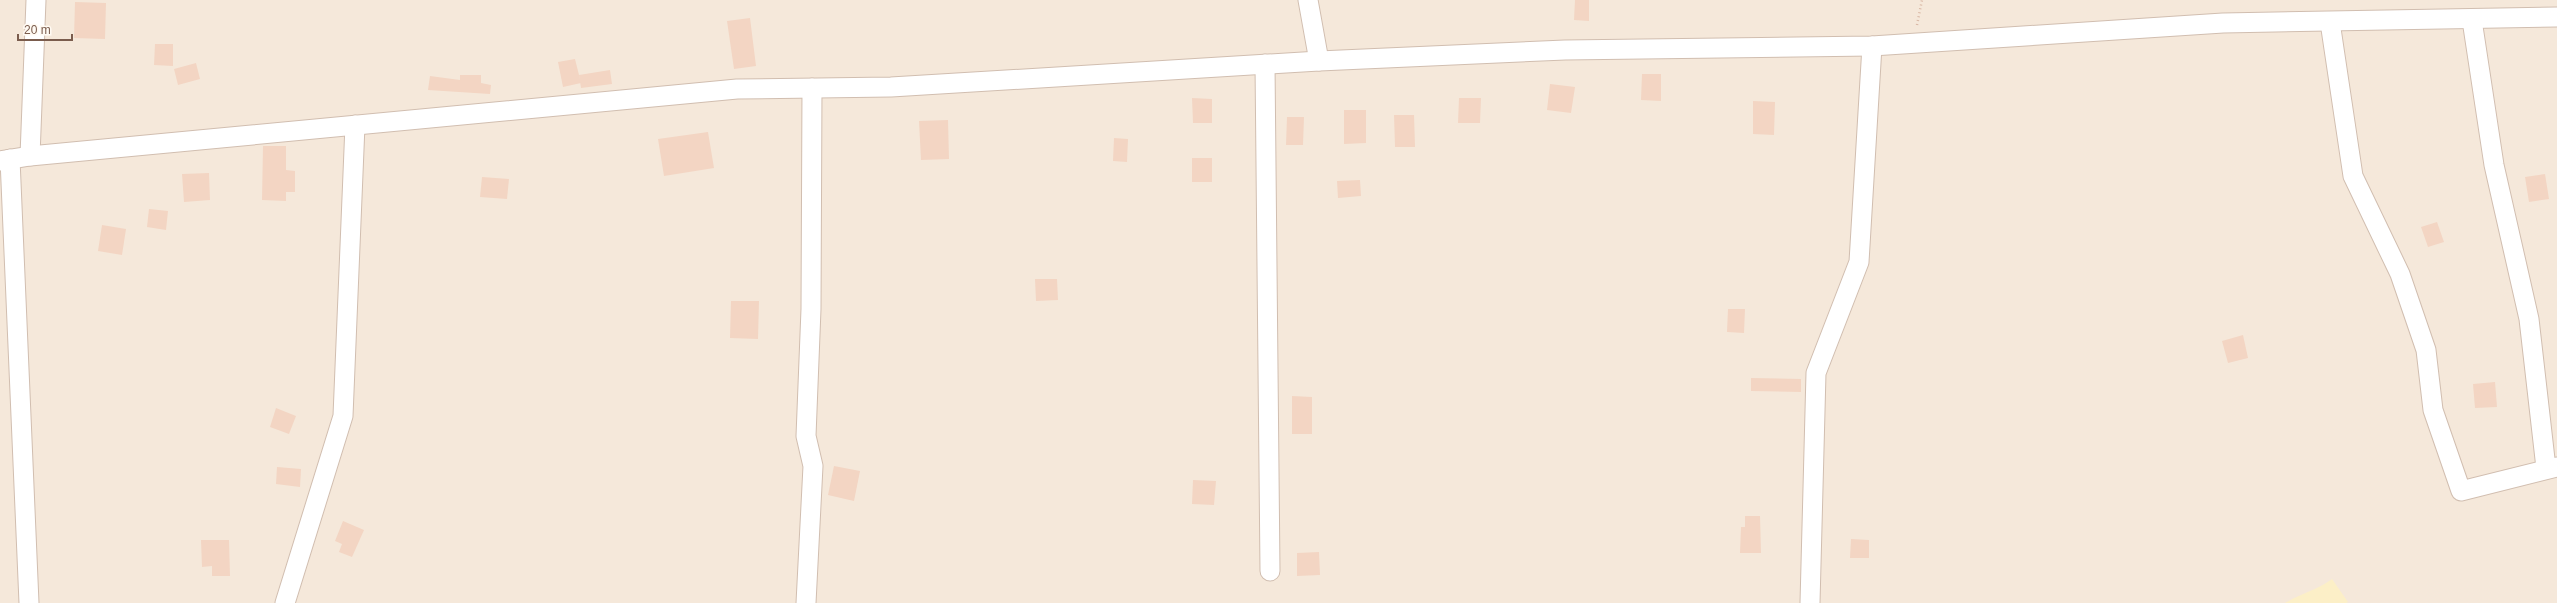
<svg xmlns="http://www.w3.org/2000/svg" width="2557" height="603" font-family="Helvetica,sans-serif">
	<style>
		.residential { fill: #f5e8da }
		.sand { fill: #fcefc7 }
		.building { fill: #f3d5c3 }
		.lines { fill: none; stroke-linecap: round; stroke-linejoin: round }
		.minor-casing { stroke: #d1beb0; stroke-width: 21 }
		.path { stroke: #d9b8a5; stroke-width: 2.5; stroke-dasharray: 1 3; stroke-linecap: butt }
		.minor { stroke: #fff; stroke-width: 19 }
	</style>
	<rect width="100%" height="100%" fill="#fdf6ec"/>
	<!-- residential -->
	<rect class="residential" x="0" y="0" width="2557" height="603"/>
	<!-- sand -->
	<path class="sand" d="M 2332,579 L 2348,602 L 2346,603 L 2285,603 C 2301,593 2316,591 2332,579 Z"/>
	<!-- building -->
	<g class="building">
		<polygon points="1575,0 1589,0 1589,21 1574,20"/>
		<polygon points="75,2 106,3 105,39 74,38"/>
		<polygon points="750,18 756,66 734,69 727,21"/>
		<polygon points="155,44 173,44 173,66 154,65"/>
		<polygon points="575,59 581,83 563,87 558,62"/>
		<polygon points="196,63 200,79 178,85 174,69"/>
		<polygon points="610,70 612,84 581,88 579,75"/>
		<polygon points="1642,74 1661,74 1661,101 1641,100"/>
		<polygon points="460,75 481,75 481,83 491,85 490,94 428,90 430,76 460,80"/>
		<polygon points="1550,84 1575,87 1571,113 1547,110"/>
		<polygon points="1192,98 1212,99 1212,123 1193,123"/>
		<polygon points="1459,98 1481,98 1480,123 1458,123"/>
		<polygon points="1753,101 1775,102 1774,135 1753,134"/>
		<polygon points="1344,110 1366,110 1366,143 1344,144"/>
		<polygon points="1394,115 1414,115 1415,147 1395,147"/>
		<polygon points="1287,117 1304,117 1303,145 1286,145"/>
		<polygon points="948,120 949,159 921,160 919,121"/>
		<polygon points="708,132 714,168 664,176 658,139"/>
		<polygon points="1114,138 1128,139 1127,162 1113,161"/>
		<polygon points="263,146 286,146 286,170 295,171 295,192 286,192 286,201 262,200"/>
		<rect x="1192" y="158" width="20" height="24"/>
		<polygon points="209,173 210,200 184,202 182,174"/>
		<polygon points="2545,174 2549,199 2529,202 2525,177"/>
		<polygon points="482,177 509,179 507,199 480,197"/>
		<polygon points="1360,180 1361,196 1338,198 1337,181"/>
		<polygon points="149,209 168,211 166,230 147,227"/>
		<polygon points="2437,222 2444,242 2428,247 2421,227"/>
		<polygon points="102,225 126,229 122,255 98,251"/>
		<polygon points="1035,279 1057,279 1058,300 1036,301"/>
		<polygon points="731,301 759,301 758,339 730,338"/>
		<polygon points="1728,309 1745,309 1744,333 1727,332"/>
		<polygon points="2243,335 2248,358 2228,363 2222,341"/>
		<polygon points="1751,378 1801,379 1801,392 1751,391"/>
		<polygon points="2495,382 2497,407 2475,408 2473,384"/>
		<polygon points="1292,396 1312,397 1312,434 1292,434"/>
		<polygon points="276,408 296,416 289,434 270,427"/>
		<polygon points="834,466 860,471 854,501 828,495"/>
		<polygon points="277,467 301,469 300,487 276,484"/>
		<polygon points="1193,480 1216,481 1214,505 1192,504"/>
		<polygon points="1745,516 1760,516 1761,553 1740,553 1741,527 1745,527"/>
		<polygon points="343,521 364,530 352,557 339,552 342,544 335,541"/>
		<polygon points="1851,539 1869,540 1869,558 1850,558"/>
		<polygon points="201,540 229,540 230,576 212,576 212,566 202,567"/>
		<polygon points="1319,552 1320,575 1297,576 1297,553"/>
	</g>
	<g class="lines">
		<defs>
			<g id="minor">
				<polyline points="1308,0 1319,61"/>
				<polyline points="2472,20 2494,165 2529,319 2546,468"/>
				<polyline points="2330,22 2353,176 2400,274 2426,350 2433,410 2461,491 2557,467"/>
				<polyline points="1265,64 1270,571"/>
				<polyline points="30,156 36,0"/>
				<polyline points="10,159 29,603"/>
				<polyline points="0,161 30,156 737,89 891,87 1319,61 1565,50 1872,46 2223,23 2557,17"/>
				<polyline points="285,603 343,416 355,125"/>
				<polyline points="806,603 813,466 806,436 811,309 812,88"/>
				<polyline points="1810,603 1816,373 1859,262 1872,46"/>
			</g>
		</defs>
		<!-- minor casing -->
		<use href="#minor" class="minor-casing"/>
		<!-- path -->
		<polyline class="path" points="1917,25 1922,0"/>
		<!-- minor -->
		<use href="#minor" class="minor"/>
	</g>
	<!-- scale -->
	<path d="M18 34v6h54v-6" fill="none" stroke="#7a5c4d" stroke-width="2"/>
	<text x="24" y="34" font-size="12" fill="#7a5c4d" stroke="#fffaf3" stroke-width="3" paint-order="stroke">20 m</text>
</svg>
